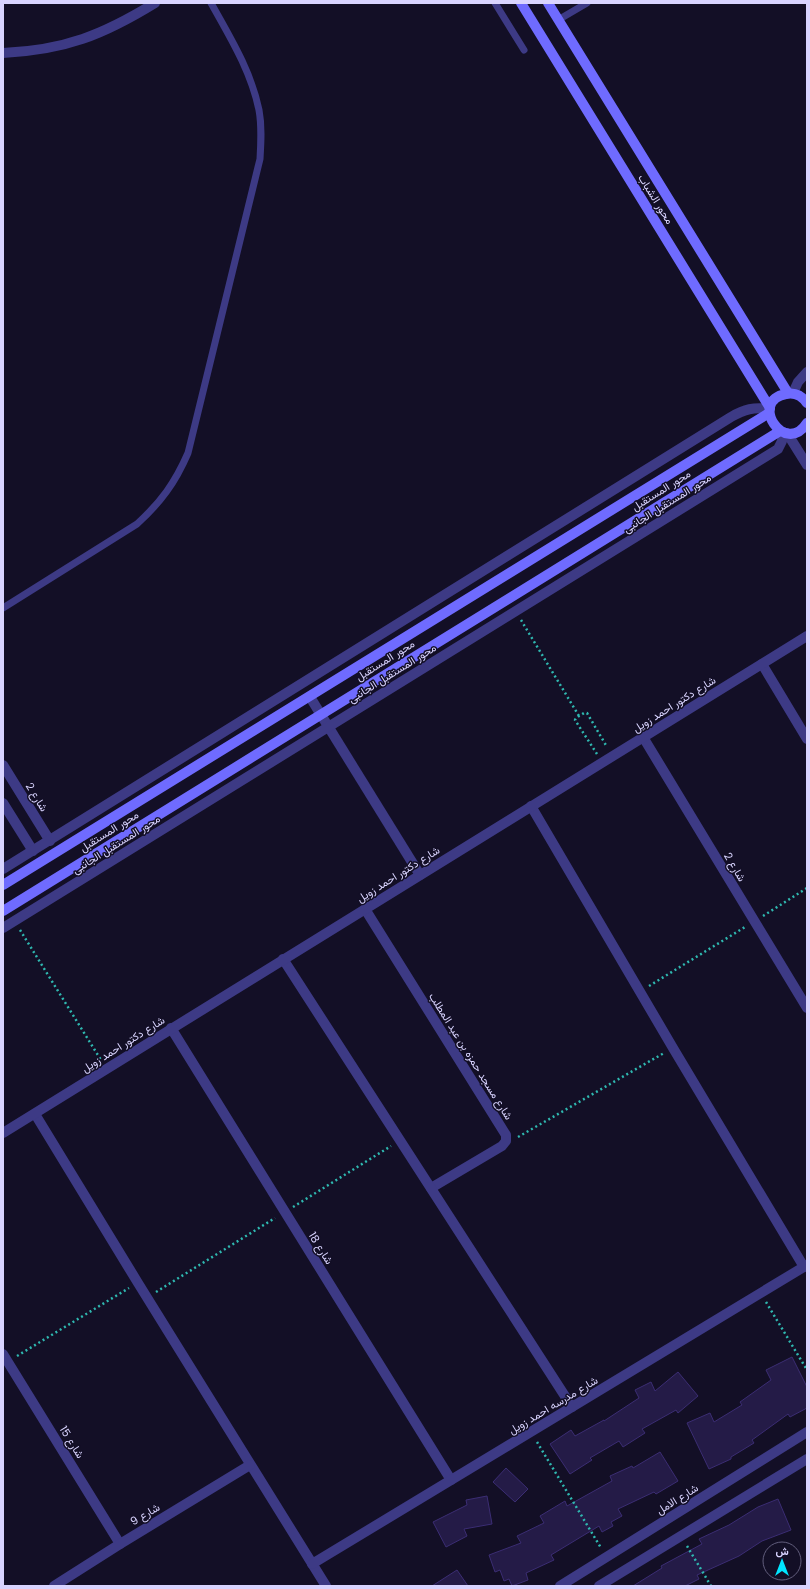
<svg xmlns="http://www.w3.org/2000/svg" width="810" height="1589" font-family="Poppins,Vazirmatn,sans-serif">
	<style>
		.building { fill: #241b47; stroke: #3b2d73 }
		.lines { fill: none; stroke-linecap: round; stroke-linejoin: round }
		.path { stroke: #2fb8b0; stroke-width: 2.5; stroke-dasharray: 2 3; stroke-linecap: butt }
		.lane { stroke: #3d3a85; stroke-width: 7 }
		.street { stroke: #3d3a85; stroke-width: 10 }
		.secondary { stroke: #6f6bff; stroke-width: 10 }
		.labels { text-anchor: middle; dominant-baseline: central; stroke-width: 3; stroke-linejoin: round; paint-order: stroke }
		.street-label { font-size: 11px; fill: #d9d4ff; stroke: #130f26 }
	</style>
	<rect width="100%" height="100%" fill="#130f26"/>
	<!-- building -->
	<g class="building">
		<polygon points="792,1357 807,1387 807,1408 790,1417 788,1414 752,1440 754,1443 731,1457 731,1459 709,1469 687,1423 710,1413 714,1422 742,1405 740,1402 771,1380 766,1370"/>
		<polygon points="678,1372 698,1396 678,1413 676,1410 642,1429 645,1433 623,1447 619,1441 590,1458 592,1460 570,1474 550,1444 571,1430 575,1436 604,1420 604,1421 639,1398 635,1390 651,1382 655,1391"/>
		<polygon points="660,1452 678,1481 656,1494 654,1492 618,1509 622,1516 611,1522 613,1526 602,1532 599,1526 551,1555 554,1560 526,1573 528,1580 512,1586 509,1579 504,1581 500,1570 495,1572 489,1555 521,1543 517,1536 544,1523 540,1516 565,1501 567,1506 612,1481 610,1476 632,1466 633,1468"/>
		<polygon points="506,1468 528,1489 515,1502 493,1482"/>
		<polygon points="487,1496 492,1524 464,1529 467,1536 446,1547 433,1522 467,1505 466,1500"/>
		<polygon points="778,1499 791,1530 762,1541 739,1556 697,1575 699,1579 685,1586 633,1586 662,1568 661,1566 702,1544 699,1539 729,1525 758,1507"/>
		<polygon points="457,1570 468,1586 432,1586"/>
	</g>
	<g class="lines">
		<!-- path -->
		<g class="path">
			<polyline points="521,620 579,716"/>
			<polyline points="597,754 575,720 576,718 584,713 587,713 607,747"/>
			<polyline points="763,916 807,888"/>
			<polyline points="20,930 101,1060"/>
			<polyline points="649,986 745,927"/>
			<polyline points="518,1137 664,1053"/>
			<polyline points="293,1207 391,1146"/>
			<polyline points="156,1292 275,1218"/>
			<polyline points="766,1302 807,1370"/>
			<polyline points="17,1356 129,1288"/>
			<polyline points="537,1442 601,1548"/>
			<polyline points="687,1546 711,1586"/>
		</g>
		<!-- lane -->
		<g class="lane">
			<polyline points="495,3 524,50"/>
			<polyline points="558,20 587,3"/>
			<path d="M 3,608 L 137,524 C 161,502 175,483 188,453 L 260,159 C 261,142 262,126 259,110 C 251,71 230,37 211,3"/>
		</g>
		<!-- street -->
		<g class="street">
			<path d="M 3,53 C 65,50 103,35 155,3"/>
			<polyline points="793,393 798,382 807,372"/>
			<polyline points="787,433 807,465"/>
			<polyline points="762,664 807,739"/>
			<polyline points="310,697 420,875"/>
			<polyline points="643,737 807,1008"/>
			<polyline points="3,765 50,841"/>
			<polyline points="3,803 33,851"/>
			<polyline points="531,806 673,1048 804,1267"/>
			<path d="M 3,869 L 731,417 C 745,409 753,407 770,409"/>
			<polyline points="365,909 506,1135 506,1141 502,1146 431,1188"/>
			<polyline points="3,928 778,449 782,441 783,432"/>
			<polyline points="283,959 572,1407"/>
			<polyline points="171,1028 451,1480"/>
			<polyline points="35,1114 138,1283 326,1586"/>
			<polyline points="3,1133 807,636"/>
			<polyline points="3,1354 120,1544"/>
			<polyline points="312,1564 807,1265"/>
			<polyline points="54,1586 120,1544 250,1465"/>
			<polyline points="560,1586 807,1432"/>
			<polyline points="599,1586 807,1459"/>
		</g>
		<!-- secondary -->
		<g class="secondary">
			<polyline points="521,3 770,408"/>
			<polyline points="548,3 788,393"/>
			<path d="M 807,403 C 802,396 795,392 786,394 C 748,401 785,457 807,423"/>
			<polyline points="3,885 769,413"/>
			<polyline points="3,911 780,431"/>
		</g>
	</g>
	<g class="labels">
		<!-- street labels -->
		<g class="street-label">
			<text transform="translate(656 199) rotate(58)">محور الشباب</text>
			<text transform="translate(661 490) rotate(-32)">محور المستقبل</text>
			<text transform="translate(667 503) rotate(-32)">محور المستقبل الجانبى</text>
			<text transform="translate(385 660) rotate(-32)">محور المستقبل</text>
			<text transform="translate(392 673) rotate(-32)">محور المستقبل الجانبى</text>
			<text transform="translate(674 704) rotate(-32)">شارع دكتور احمد زويل</text>
			<text transform="translate(37 797) rotate(58)">شارع 2</text>
			<text transform="translate(109 831) rotate(-32)">محور المستقبل</text>
			<text transform="translate(116 844) rotate(-32)">محور المستقبل الجانبى</text>
			<text transform="translate(735 867) rotate(59)">شارع 2</text>
			<text transform="translate(398 874) rotate(-32)">شارع دكتور احمد زويل</text>
			<text transform="translate(123 1044) rotate(-32)">شارع دكتور احمد زويل</text>
			<text transform="translate(471 1056) rotate(58)">شارع مسجد حمزه بن عبد المطلب</text>
			<text transform="translate(321 1248) rotate(58)">شارع 18</text>
			<text transform="translate(553 1405) rotate(-31)">شارع مدرسه احمد زويل</text>
			<text transform="translate(72 1442) rotate(58)">شارع 15</text>
			<text transform="translate(677 1499) rotate(-32)">شارع الامل</text>
			<text transform="translate(145 1514) rotate(-31)">شارع 9</text>
		</g>
	</g>
	<!-- border -->
	<rect width="810" height="1589" fill="none" stroke="#d9d4ff" stroke-width="8"/>
	<!-- north arrow -->
	<g transform="translate(782 1561)"><circle r="19" fill="#130f26" stroke="#625e7d"/>
	<path d="M0-3L7 15L0 10L-7 15Z" fill="#00e5ff"/>
	<text y="-6" font-size="11" font-weight="bold" text-anchor="middle" fill="#d9d4ff">ش</text>
	</g>
</svg>
